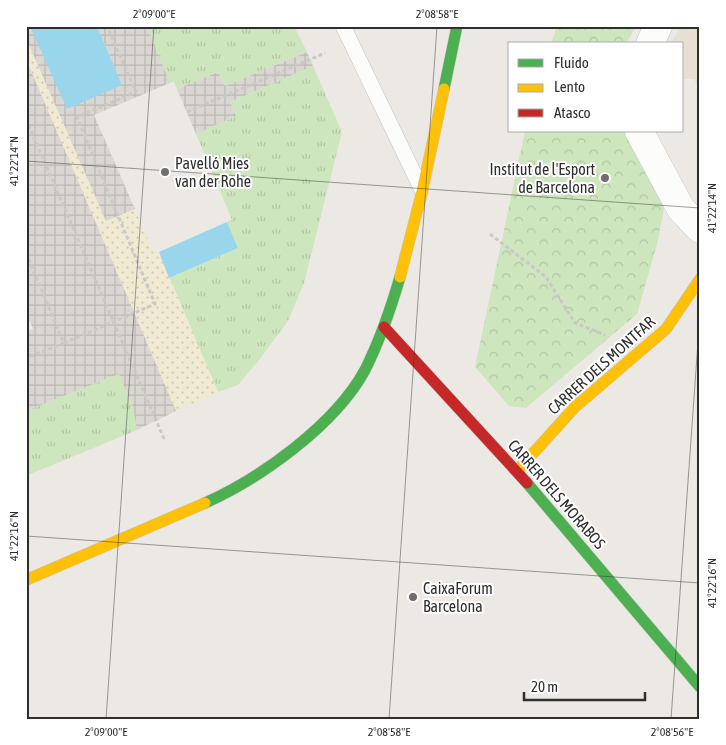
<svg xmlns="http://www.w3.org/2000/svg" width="726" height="745" font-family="'Asap Condensed',sans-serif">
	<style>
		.education { fill: #e6e0d3 }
		.grass { fill: url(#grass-tufts) }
		.forest { fill: url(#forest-crowns) }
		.sand { fill: url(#sand-dots) }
		.plaza { fill: url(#plaza-grid) }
		.water { fill: #99d6ec }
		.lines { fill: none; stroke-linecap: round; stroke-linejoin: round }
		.lane-casing { stroke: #c5c4c5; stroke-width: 16 }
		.street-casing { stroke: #c5c4c5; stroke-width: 29 }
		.fast-casing { stroke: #c5c4c5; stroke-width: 12 }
		.slow-casing { stroke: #c5c4c5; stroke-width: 12 }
		.jam-casing { stroke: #c5c4c5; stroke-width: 12 }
		.path { stroke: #c9c9c8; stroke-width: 3; stroke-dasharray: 4 2.5; stroke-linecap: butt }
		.lane { stroke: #fcfcfb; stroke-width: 15 }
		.street { stroke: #fcfcfb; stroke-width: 28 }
		.fast { stroke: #4caf50; stroke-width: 11 }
		.slow { stroke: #ffc107; stroke-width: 11 }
		.jam { stroke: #c62828; stroke-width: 11 }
		.ticks { fill: none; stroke: #2e2e2e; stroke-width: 1; stroke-opacity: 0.45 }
		.poi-dot { fill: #706f6e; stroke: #fff; stroke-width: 2 }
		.labels { text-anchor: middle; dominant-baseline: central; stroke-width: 4; stroke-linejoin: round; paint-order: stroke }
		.poi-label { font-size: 16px; fill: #2e2e2e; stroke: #fff; text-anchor: start }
		.street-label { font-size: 16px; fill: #2e2e2e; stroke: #fff }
		.neatline { fill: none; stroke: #2e2e2e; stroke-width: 2 }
		.ticks-label { font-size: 12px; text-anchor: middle; fill: #2e2e2e }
	</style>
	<defs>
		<pattern id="grass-tufts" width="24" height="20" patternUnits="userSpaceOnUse" patternTransform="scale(1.25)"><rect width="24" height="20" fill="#cee6be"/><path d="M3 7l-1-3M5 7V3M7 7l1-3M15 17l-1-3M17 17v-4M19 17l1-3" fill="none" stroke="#b1c6a4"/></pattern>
		<pattern id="forest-crowns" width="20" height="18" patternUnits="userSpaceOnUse" patternTransform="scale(1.25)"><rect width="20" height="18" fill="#cee6be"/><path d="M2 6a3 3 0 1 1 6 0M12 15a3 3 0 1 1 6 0" fill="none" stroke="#b1c6a4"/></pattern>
		<pattern id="sand-dots" width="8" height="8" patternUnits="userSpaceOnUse" patternTransform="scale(1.25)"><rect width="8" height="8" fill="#f0ead3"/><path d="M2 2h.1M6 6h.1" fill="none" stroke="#cec9b5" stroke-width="1.8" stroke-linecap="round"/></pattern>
		<pattern id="plaza-grid" width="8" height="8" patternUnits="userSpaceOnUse" patternTransform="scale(1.25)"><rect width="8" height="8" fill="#dad6d2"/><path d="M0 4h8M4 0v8" fill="none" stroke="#bbb8b5"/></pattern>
	</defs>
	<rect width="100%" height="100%" fill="#ece8e4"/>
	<!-- education -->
	<polygon class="education" points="681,26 700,26 700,89 694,79 682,79 682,44 671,44"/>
	<!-- grass -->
	<g class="grass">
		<polygon points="147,26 294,26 307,52 225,86 218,72 177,89 174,82 170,83"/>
		<polygon points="313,66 342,132 304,283 288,321 259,360 238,385 218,392 169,278 238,248 227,222 232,220 196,134 236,116 230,102"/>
		<polygon points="119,374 133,407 137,430 26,476 26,411"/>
	</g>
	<!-- forest -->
	<g class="forest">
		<polygon points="557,26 636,26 626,44 551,44"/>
		<polygon points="525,131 630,131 664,208 657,244 637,314 526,408 509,406 475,367"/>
	</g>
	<!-- sand -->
	<polygon class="sand" points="26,38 106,220 135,209 154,254 159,252 218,392 176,411 26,59"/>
	<!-- plaza -->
	<g class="plaza">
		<polygon points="26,26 31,26 122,85 97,26 147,26 170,83 94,115 135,209 106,221 26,38"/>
		<polygon points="307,52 313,66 230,102 236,116 196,134 177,89 218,72 225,86"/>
		<polygon points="26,59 176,411 137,430 133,407 119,374 26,411 26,332 33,329 26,313"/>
	</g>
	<!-- water -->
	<g class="water">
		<polygon points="30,26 97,26 122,85 67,109"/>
		<polygon points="227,222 238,248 169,278 159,252"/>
	</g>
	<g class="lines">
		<defs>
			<polyline id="lane" points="343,26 421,188"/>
			<g id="street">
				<polyline points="650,44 658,26"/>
				<polyline points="639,131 681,209 700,229"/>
			</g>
			<g id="fast">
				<polyline points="444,89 457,26"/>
				<polyline points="527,483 700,687"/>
				<path d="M 205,503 C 261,478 335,425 365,370 C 380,340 391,308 400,277"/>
			</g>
			<g id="slow">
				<polyline points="400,277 422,192 444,89"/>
				<polyline points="517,471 575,407 666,329 700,279"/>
				<polyline points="26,580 205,503"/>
			</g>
			<polyline id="jam" points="384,327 527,483"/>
		</defs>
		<!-- lane casing -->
		<use href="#lane" class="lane-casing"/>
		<!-- street casing -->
		<use href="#street" class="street-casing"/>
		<!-- fast casing -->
		<use href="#fast" class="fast-casing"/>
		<!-- slow casing -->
		<use href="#slow" class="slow-casing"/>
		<!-- jam casing -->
		<use href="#jam" class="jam-casing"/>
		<!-- path -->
		<g class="path">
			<polyline points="187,112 325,53"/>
			<polyline points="26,119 165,441"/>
			<polyline points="490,234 546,277 575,323 605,335"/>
			<polyline points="26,253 64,343 26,358"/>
			<polyline points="64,343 155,304 77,117 136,92 107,26"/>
		</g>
		<!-- lane -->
		<use href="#lane" class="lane"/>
		<!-- street -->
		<use href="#street" class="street"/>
		<!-- fast -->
		<use href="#fast" class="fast"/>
		<!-- slow -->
		<use href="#slow" class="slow"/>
		<!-- jam -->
		<use href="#jam" class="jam"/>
	</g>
	<!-- ticks -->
	<path class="ticks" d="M 26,161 L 700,208M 26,536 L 700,583M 106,719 L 154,26M 389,719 L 437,26M 671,719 L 700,314"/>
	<!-- markers -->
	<g class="poi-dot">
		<circle cx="165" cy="172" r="5"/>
		<circle cx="605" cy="178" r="5"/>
		<circle cx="413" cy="597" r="5"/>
	</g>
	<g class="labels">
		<!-- poi labels -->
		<g class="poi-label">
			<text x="175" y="163">Pavelló Mies<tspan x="175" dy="18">van der Rohe</tspan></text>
			<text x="595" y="169" text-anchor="end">Institut de l'Esport<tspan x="595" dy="18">de Barcelona</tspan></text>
			<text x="423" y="588">CaixaForum<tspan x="423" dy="18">Barcelona</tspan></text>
		</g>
		<!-- street labels -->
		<g class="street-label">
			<text transform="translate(601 365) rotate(-42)">CARRER DELS MONTFAR</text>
			<text transform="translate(557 494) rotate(49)">CARRER DELS MORABOS</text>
		</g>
	</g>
	<!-- border -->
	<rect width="726" height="745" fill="none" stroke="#ffffff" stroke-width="55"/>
	<!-- legend -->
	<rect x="508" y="42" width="175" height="90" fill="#ffffff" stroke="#ababab"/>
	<rect x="518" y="59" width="25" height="8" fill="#4caf50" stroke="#ababab"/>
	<text x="554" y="68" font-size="15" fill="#2e2e2e">Fluido</text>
	<rect x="518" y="84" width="25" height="8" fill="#ffc107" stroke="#ababab"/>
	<text x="554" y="92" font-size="15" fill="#2e2e2e">Lento</text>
	<rect x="518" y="109" width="25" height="8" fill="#c62828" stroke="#ababab"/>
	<text x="554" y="118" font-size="15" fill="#2e2e2e">Atasco</text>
	<!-- scale -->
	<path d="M524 692v8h121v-8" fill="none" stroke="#2e2e2e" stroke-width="2.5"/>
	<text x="531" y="692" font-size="15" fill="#2e2e2e" stroke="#ffffff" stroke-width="4" paint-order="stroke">20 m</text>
	<rect x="28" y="28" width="670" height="690" class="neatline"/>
	<g class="ticks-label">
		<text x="154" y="18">2°09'00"E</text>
		<text x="437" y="18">2°08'58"E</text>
		<text transform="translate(14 161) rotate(-90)" y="4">41°22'14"N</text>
		<text transform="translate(712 208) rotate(-90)" y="4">41°22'14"N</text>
		<text transform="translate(14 536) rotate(-90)" y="4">41°22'16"N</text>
		<text transform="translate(712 583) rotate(-90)" y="4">41°22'16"N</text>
		<text x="106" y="736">2°09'00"E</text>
		<text x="389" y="736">2°08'58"E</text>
		<text x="672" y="736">2°08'56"E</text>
	</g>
</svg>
